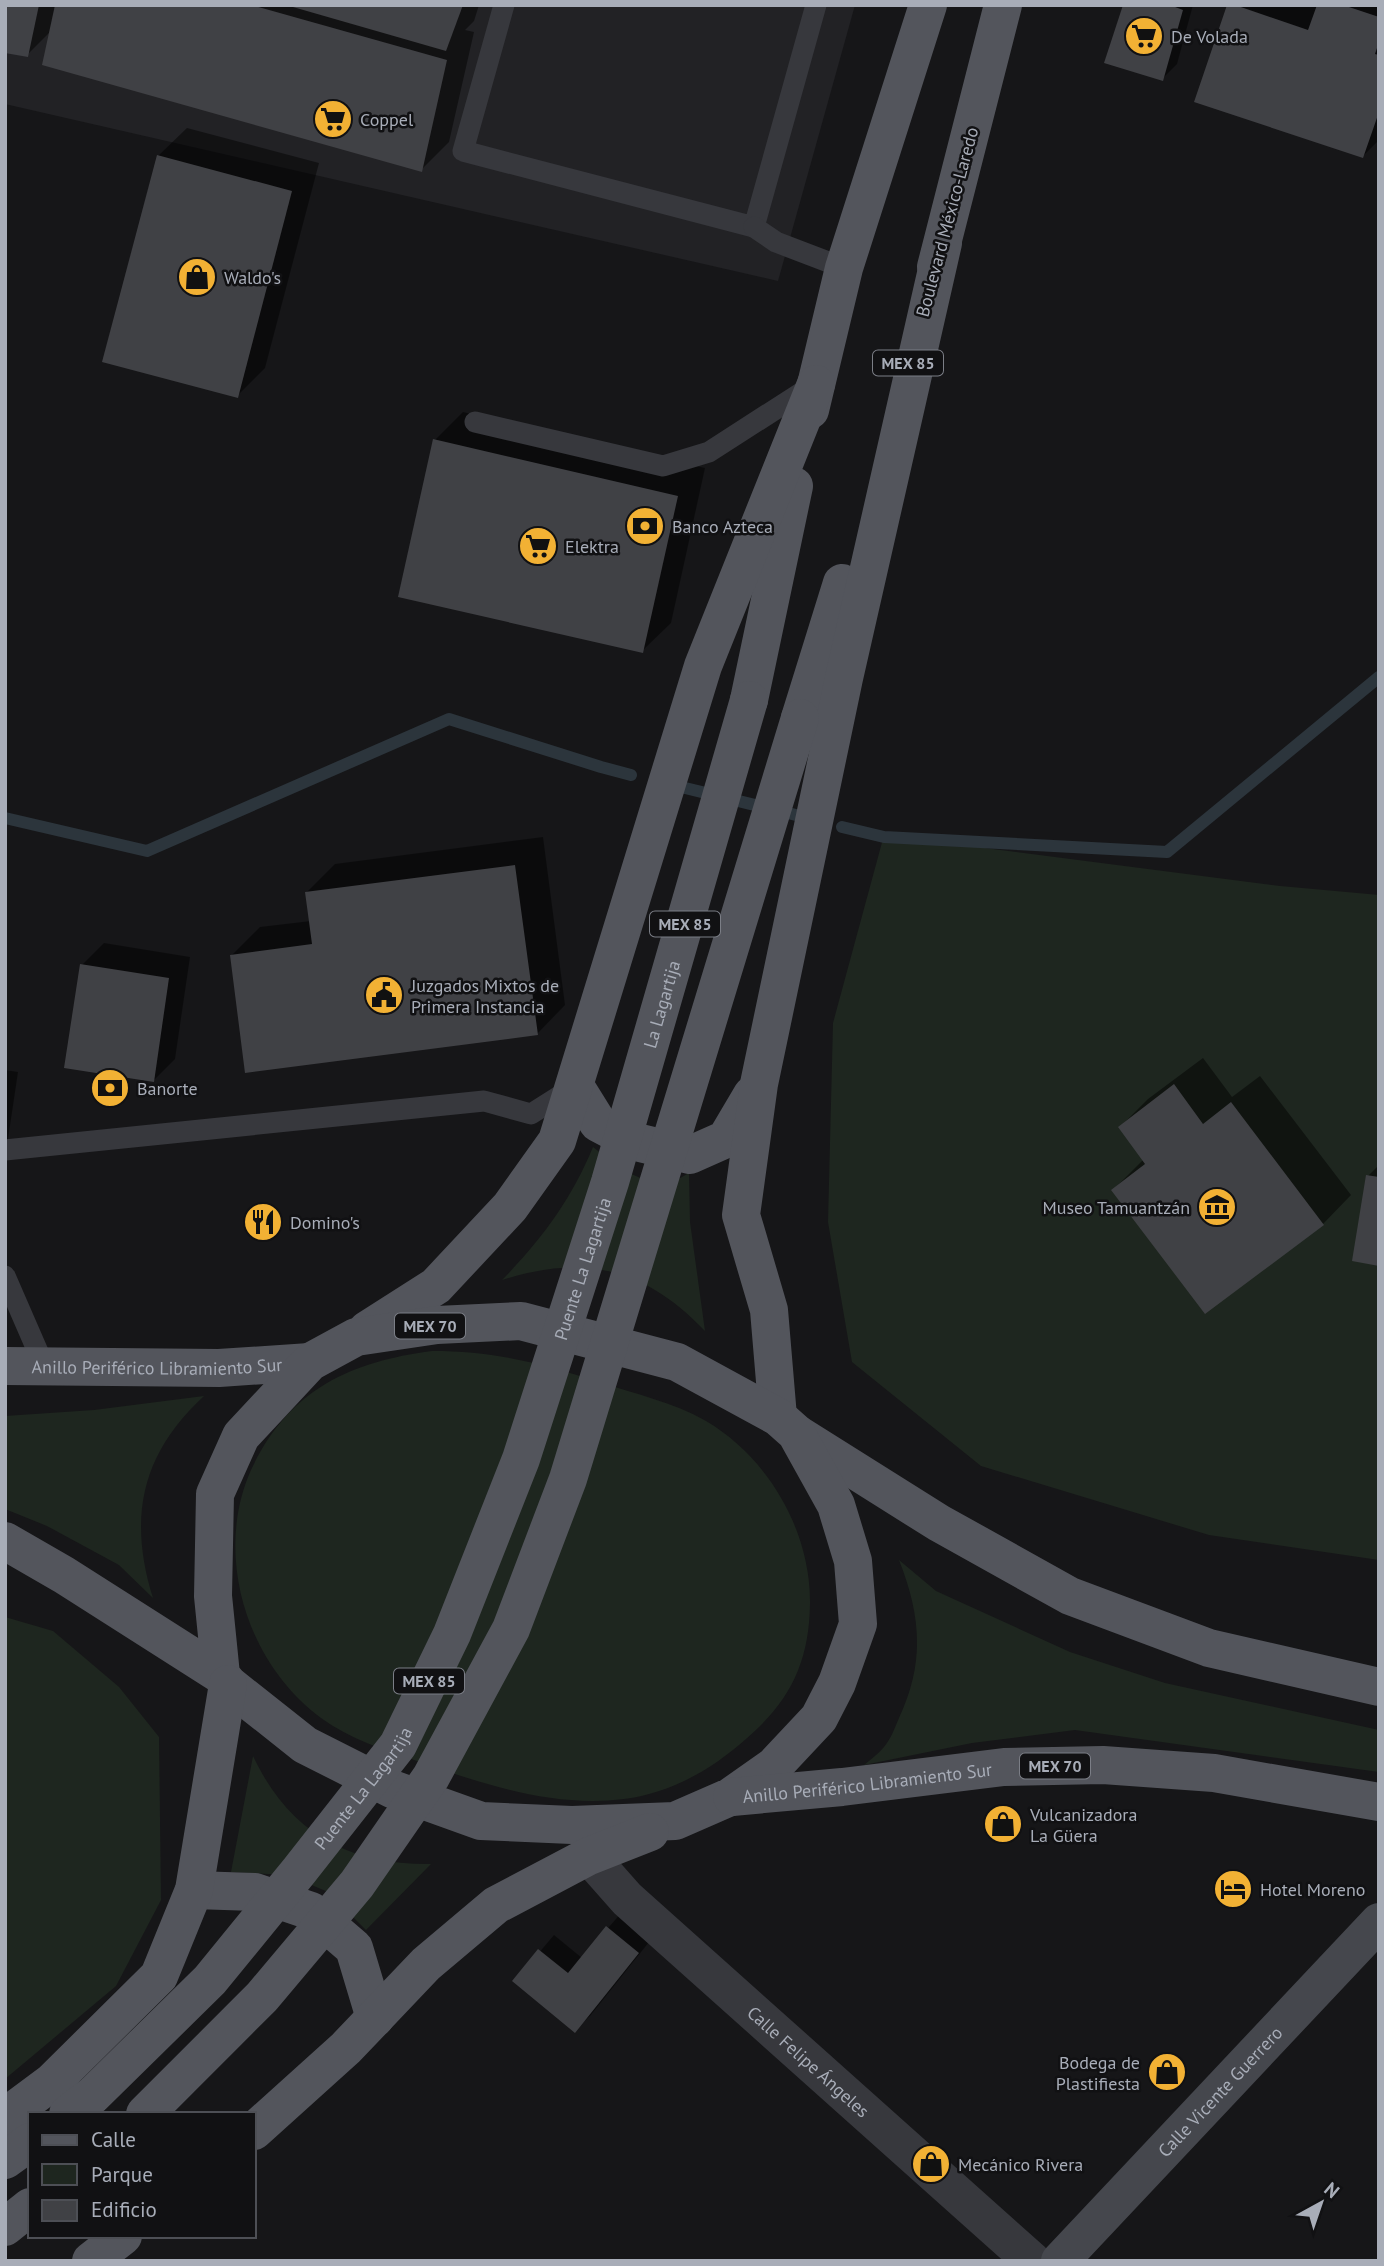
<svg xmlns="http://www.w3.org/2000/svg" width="1384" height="2266" font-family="'PT Sans',sans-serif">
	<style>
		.built { fill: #222225 }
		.green { fill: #1e261f }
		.shadow { fill: #0007 }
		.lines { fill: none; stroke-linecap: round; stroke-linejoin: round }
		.stream { stroke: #2c353c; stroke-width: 12 }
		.building { fill: #404145 }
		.lane { stroke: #37383d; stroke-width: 21 }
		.street { stroke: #37383d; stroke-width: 38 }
		.secondary { stroke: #45474d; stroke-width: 38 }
		.primary { stroke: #53555c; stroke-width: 38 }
		.primary-bridge { stroke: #53555c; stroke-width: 38 }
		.labels { text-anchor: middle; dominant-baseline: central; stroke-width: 5; stroke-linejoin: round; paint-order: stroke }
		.shield { fill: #111113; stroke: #7b7e86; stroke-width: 2 }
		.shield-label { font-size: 16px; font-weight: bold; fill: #a8adb8 }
		.poi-label { font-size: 18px; fill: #a8adb8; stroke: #111113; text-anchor: start }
		.street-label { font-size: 18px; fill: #a8adb8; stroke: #111113 }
	</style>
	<rect width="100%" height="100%" fill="#161618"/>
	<!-- built -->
	<polygon class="built" points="5,5 855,5 778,281 5,104"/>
	<!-- green -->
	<g class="green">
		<polygon points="884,835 1280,886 1379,895 1379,1560 1209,1535 981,1466 852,1362 828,1222 833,1023"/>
		<path d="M 593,1147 C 614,1163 640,1185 668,1183 C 675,1182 683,1176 689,1173 L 690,1222 L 705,1331 C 645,1268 585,1254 502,1280 C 542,1239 571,1200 593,1147 Z"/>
		<path d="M 432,1351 C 494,1351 540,1363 599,1382 C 635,1394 673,1402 706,1421 C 769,1458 811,1532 810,1604 C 809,1663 790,1701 746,1739 C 711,1770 671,1793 624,1799 C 553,1808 483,1784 417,1761 C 384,1750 350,1739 321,1718 C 247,1664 213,1555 251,1470 C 288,1391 348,1362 432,1351 Z"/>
		<path d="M 204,1396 C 141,1454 128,1518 153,1598 L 119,1565 L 47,1526 L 5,1509 L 5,1416 L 94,1410 Z"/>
		<path d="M 899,1560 L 936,1591 L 1070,1652 L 1165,1683 L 1379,1730 L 1379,1772 L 1075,1730 L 972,1743 L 864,1765 C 871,1759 878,1754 884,1747 C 891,1739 895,1727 899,1718 C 925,1662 921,1616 899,1560 Z"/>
		<polygon points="5,1617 53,1631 119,1687 159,1737 161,1900 116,1986 5,2079"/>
		<path d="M 253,1756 C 289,1832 347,1865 431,1864 L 366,1930 L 328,1892 L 288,1875 L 231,1872 Z"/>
	</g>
	<!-- shadow -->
	<g class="shadow">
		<polygon points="5,5 479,5 474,21 465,30 474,32 449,142 421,170 51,31 27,55"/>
		<polygon points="1125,5 1193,5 1177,64 1162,79"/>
		<polygon points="1228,5 1379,5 1379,140 1363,156"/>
		<polygon points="187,128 319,163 265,368 237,396 158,156"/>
		<polygon points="463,412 705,468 671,623 642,651 435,440"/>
		<polygon points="543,837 565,1005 537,1034 231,956 260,927 311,921 307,892 335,864"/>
		<polygon points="104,943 190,957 175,1059 153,1081 82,965"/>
		<polygon points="1203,1058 1232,1097 1260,1076 1351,1195 1323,1224 1113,1190 1144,1159 1120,1127 1148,1099"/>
		<polygon points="5,1070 18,1072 5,1159"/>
		<polygon points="1379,1165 1379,1264 1368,1176"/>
		<polygon points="622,1912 653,1937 590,2016 575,2030 515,1981 554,1935 582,1958"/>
	</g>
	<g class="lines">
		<!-- stream -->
		<g class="stream">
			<polyline points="677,786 796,815"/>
			<polyline points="5,818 147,851 449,719 601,767 631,775"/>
			<polyline points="842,827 884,837 1167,852 1379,677"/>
		</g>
	</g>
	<!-- building -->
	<g class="building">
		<polygon points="5,5 39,5 28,57 5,53"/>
		<polygon points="55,5 251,5 447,60 422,172 42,65"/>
		<polygon points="286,5 463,5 446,51"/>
		<polygon points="1123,5 1170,5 1183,10 1163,81 1104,63"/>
		<polygon points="1227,5 1235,5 1308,30 1317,5 1343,5 1379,17 1379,42 1375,54 1379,55 1379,112 1363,158 1194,102"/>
		<polygon points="157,155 292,191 238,398 102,362"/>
		<polygon points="433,439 678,496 643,653 398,597"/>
		<polygon points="515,865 538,1035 245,1073 230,955 312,944 305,892"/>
		<polygon points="80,964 169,978 154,1082 64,1068"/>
		<polygon points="1174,1084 1203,1124 1231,1102 1324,1225 1205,1314 1111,1190 1145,1164 1118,1127"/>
		<polygon points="1366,1175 1379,1177 1379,1266 1352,1261"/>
		<polygon points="606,1926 639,1953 575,2033 512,1981 538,1949 568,1973"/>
	</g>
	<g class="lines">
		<!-- lane -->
		<g class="lane">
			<polyline points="504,5 463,151 754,227 816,5"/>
			<polyline points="754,227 776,242 844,268"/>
			<polyline points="475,422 663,466 709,452 810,387"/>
			<polyline points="5,1150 484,1101 531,1114 572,1088"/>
			<polyline points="5,1276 45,1368"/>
		</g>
		<!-- street -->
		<path class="street" id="s1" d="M 589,1856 L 627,1899 L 1032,2261"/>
		<!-- secondary -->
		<path class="secondary" id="s2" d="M 1060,2261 L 1379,1922"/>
		<!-- primary -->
		<g class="primary">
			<polyline points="936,267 1003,5"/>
			<polyline points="810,410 844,268 928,5"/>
			<polyline points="749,700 794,486"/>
			<polyline points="800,718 842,583"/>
			<polyline points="575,1086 598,1123 632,1141 690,1155 726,1139 752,1095"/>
			<polyline points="367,1330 436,1286 510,1207 557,1141 703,666 816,384"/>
			<path id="s3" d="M 5,1366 L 219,1368 L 310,1362"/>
			<polyline points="778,1417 769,1310 741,1215 759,1084 844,678 943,243"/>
			<polyline points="799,1435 939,1523 1070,1596 1209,1648 1379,1687"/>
			<polyline points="5,1541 64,1575 221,1675 228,1684 305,1745 392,1789 481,1821 572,1825 675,1821 730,1797 774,1766 819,1718 837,1683 858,1624 853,1561 836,1505 796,1433 778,1417 677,1362 521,1321 437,1325 356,1337 310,1362 241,1436 215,1494 213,1596 221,1675"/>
			<path id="s4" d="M 732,1797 L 842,1787 L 1004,1767 L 1103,1765 L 1214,1773 L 1379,1802"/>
			<polyline points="194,1890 255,1892 311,1911 354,1948 375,2018"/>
			<polyline points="5,2117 52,2082 159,1976 194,1890 228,1684"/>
			<polyline points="254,2131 346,2048 426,1964 496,1905 589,1856 650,1832"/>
			<polyline points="5,2160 30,2142"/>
			<polyline points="5,2227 30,2207"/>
			<polyline points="91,2261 123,2236"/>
		</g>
		<!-- primary-bridge -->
		<g class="primary-bridge">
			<path id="s5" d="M 68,2114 L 93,2095 L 210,1980 L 299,1871 L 398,1745 L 452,1634 L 521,1459 L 610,1182 L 749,700"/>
			<polyline points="145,2114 262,1997 357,1884 431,1777 511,1629 568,1479 800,718"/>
		</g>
	</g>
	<!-- icons -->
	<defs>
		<symbol id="supermarket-disc" viewBox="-11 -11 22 22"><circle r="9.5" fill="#f2b134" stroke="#111113"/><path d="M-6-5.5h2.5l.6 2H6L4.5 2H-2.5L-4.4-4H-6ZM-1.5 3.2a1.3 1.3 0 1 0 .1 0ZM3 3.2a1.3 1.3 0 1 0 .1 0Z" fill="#111"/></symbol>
		<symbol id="shop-disc" viewBox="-11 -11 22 22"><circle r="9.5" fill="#f2b134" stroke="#111113"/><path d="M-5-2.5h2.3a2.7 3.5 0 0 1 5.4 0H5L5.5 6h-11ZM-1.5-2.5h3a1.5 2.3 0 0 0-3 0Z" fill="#111"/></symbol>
		<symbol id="bank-disc" viewBox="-11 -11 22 22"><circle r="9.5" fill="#f2b134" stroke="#111113"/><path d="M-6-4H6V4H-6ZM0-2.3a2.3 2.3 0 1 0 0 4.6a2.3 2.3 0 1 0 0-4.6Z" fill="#111"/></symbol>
		<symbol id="civic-disc" viewBox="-11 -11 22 22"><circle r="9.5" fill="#f2b134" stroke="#111113"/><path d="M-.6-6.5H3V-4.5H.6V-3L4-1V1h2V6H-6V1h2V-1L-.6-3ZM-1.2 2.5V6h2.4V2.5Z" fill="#111"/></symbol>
		<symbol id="museum-disc" viewBox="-11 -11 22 22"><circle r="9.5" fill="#f2b134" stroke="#111113"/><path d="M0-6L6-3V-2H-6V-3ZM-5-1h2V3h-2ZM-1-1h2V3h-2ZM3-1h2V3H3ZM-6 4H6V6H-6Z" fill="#111"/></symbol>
		<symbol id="restaurant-disc" viewBox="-11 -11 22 22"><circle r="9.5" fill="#f2b134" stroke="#111113"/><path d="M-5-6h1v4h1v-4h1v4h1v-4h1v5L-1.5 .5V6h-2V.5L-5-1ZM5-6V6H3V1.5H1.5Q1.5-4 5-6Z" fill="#111"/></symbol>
		<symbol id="hotel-disc" viewBox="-11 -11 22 22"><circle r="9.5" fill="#f2b134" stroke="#111113"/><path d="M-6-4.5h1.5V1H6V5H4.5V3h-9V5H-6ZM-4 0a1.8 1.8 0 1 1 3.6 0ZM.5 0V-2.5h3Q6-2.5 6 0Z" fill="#111"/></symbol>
	</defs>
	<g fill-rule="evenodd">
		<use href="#supermarket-disc" x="1122" y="14" width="44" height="44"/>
		<use href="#supermarket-disc" x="311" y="97" width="44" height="44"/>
		<use href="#shop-disc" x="175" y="255" width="44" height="44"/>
		<use href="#bank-disc" x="623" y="504" width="44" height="44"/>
		<use href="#supermarket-disc" x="516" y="524" width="44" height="44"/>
		<use href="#civic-disc" x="362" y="973" width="44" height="44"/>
		<use href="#bank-disc" x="88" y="1066" width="44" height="44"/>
		<use href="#museum-disc" x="1195" y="1185" width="44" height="44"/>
		<use href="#restaurant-disc" x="241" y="1200" width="44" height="44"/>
		<use href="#shop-disc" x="981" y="1802" width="44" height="44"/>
		<use href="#hotel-disc" x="1211" y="1867" width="44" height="44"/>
		<use href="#shop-disc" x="1145" y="2050" width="44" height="44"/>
		<use href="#shop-disc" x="909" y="2142" width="44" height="44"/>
	</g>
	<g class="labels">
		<!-- shield labels -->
		<g class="shield">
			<rect x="873" y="350.5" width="70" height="25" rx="5"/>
			<rect x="650" y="911.5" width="70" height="25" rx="5"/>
			<rect x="395" y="1313.5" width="70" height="25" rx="5"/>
			<rect x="394" y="1668.5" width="70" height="25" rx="5"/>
			<rect x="1020" y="1753.5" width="70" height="25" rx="5"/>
		</g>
		<g class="shield-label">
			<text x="908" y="363">MEX 85</text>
			<text x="685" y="924">MEX 85</text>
			<text x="430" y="1326">MEX 70</text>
			<text x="429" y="1681">MEX 85</text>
			<text x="1055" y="1766">MEX 70</text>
		</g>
		<!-- poi labels -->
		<g class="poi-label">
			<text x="1171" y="36">De Volada</text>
			<text x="360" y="119">Coppel</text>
			<text x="224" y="277">Waldo's</text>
			<text x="672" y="526">Banco Azteca</text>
			<text x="565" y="546">Elektra</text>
			<text x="411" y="985">Juzgados Mixtos de<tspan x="411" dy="21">Primera Instancia</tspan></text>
			<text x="137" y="1088">Banorte</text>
			<text x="1190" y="1207" text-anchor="end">Museo Tamuantzán</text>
			<text x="290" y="1222">Domino's</text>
			<text x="1030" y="1814">Vulcanizadora<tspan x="1030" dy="21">La Güera</tspan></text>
			<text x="1260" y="1889">Hotel Moreno</text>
			<text x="1140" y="2062" text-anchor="end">Bodega de<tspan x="1140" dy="21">Plastifiesta</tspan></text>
			<text x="958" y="2164">Mecánico Rivera</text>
		</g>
		<!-- street labels -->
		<g class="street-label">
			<text transform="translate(947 222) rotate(-75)">Boulevard México-Laredo</text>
			<text stroke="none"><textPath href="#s5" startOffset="1284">La Lagartija</textPath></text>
			<text stroke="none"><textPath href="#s5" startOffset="1008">Puente La Lagartija</textPath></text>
			<text stroke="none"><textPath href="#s3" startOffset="152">Anillo Periférico Libramiento Sur</textPath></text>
			<text stroke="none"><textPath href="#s4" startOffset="136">Anillo Periférico Libramiento Sur</textPath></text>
			<text stroke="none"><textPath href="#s5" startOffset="441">Puente La Lagartija</textPath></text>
			<text stroke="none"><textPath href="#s1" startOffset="301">Calle Felipe Ángeles</textPath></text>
			<text stroke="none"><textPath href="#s2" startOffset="233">Calle Vicente Guerrero</textPath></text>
		</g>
	</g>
	<!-- border -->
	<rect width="1384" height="2266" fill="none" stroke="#a8adb8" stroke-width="14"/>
	<!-- legend -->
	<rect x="28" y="2112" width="228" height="126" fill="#111113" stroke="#4d4f55" stroke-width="2"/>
	<rect x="42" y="2135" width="35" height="10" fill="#53555c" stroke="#4d4f55" stroke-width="2"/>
	<text x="91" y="2147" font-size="21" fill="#a8adb8">Calle</text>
	<rect x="42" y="2164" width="35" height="21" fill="#1e261f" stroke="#4d4f55" stroke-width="2"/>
	<text x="91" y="2182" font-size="21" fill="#a8adb8">Parque</text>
	<rect x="42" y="2200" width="35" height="21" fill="#404145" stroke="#4d4f55" stroke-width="2"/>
	<text x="91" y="2217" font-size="21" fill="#a8adb8">Edificio</text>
	<!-- north arrow -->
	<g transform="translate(1321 2203) rotate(40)" stroke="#111113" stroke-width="5" paint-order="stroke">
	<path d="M0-5L12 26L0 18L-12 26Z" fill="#a8adb8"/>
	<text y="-10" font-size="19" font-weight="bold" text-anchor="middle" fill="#a8adb8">N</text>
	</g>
</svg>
